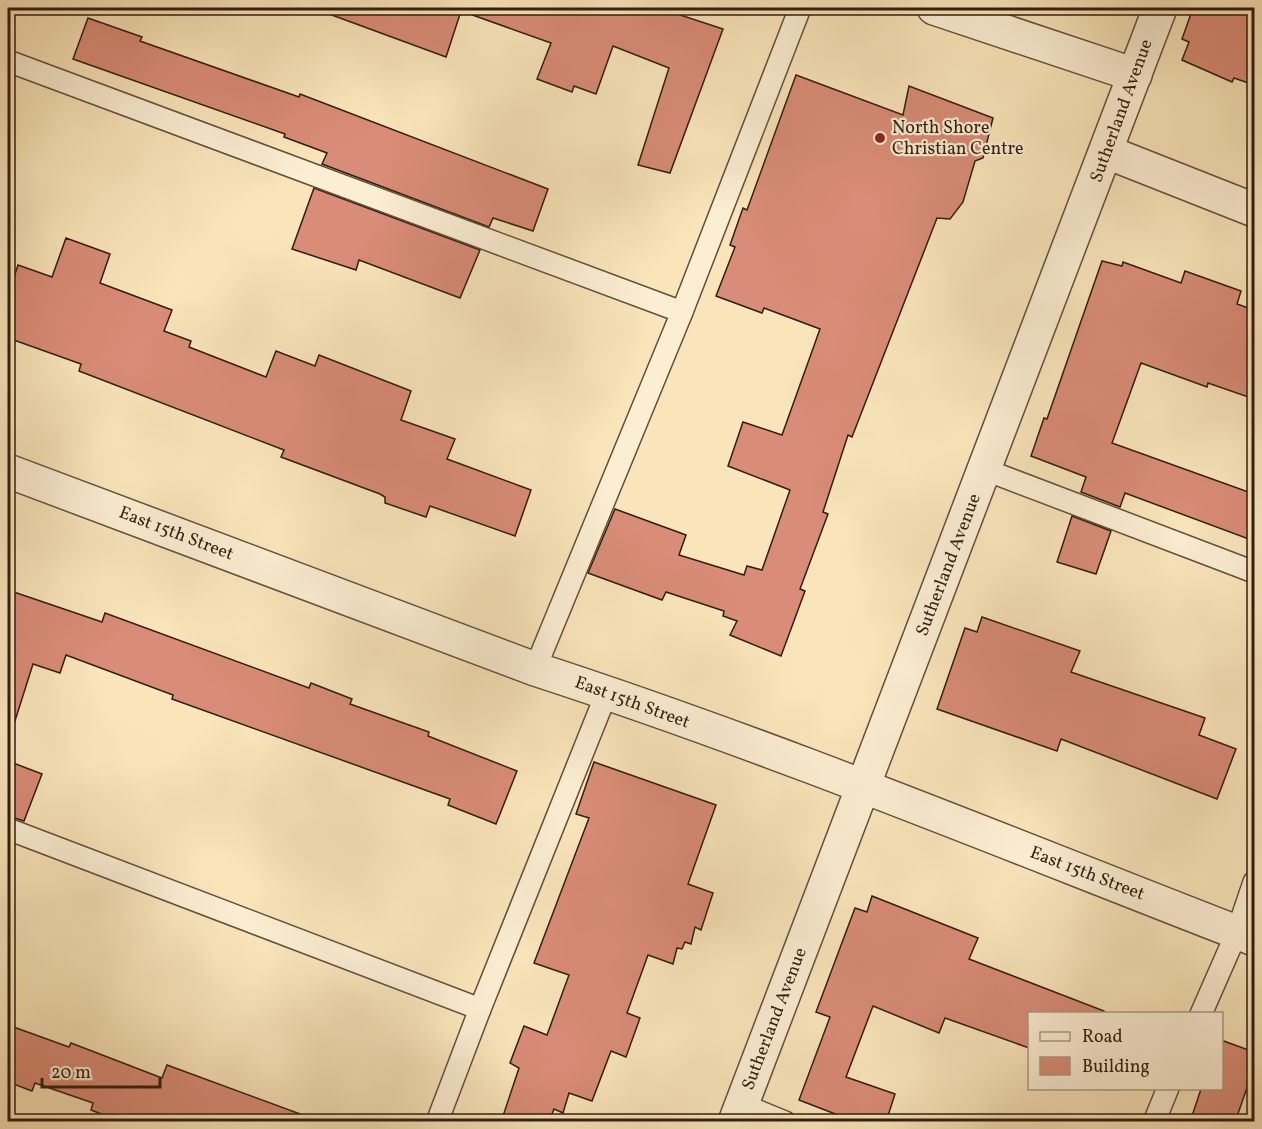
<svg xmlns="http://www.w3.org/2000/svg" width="1262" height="1129" font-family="Vollkorn,serif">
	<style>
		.building { fill: #d98c77; stroke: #301d10; stroke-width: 1.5 }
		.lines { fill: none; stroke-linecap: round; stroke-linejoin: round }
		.lane-casing { stroke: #624f3b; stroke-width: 24 }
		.street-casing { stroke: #624f3b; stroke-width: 36 }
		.lane { stroke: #fceed3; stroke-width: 21 }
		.street { stroke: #fceed3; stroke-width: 33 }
		.poi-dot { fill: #8f2418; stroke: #fceed3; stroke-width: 2 }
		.labels { text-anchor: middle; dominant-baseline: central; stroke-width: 4.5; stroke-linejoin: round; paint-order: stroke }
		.street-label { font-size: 18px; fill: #301d10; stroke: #fceed3 }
		.poi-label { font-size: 18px; fill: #301d10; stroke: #fceed3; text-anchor: start }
	</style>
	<rect width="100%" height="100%" fill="#fae5bb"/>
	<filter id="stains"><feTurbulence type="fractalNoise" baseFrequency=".00333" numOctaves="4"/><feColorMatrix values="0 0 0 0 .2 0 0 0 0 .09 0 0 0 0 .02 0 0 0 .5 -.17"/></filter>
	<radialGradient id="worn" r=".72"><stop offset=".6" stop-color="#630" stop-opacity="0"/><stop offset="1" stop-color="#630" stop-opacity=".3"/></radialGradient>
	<!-- building -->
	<g class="building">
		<polygon points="322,8 462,8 446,57 321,11"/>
		<polygon points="465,8 659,8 723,29 670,173 638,165 669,68 613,46 596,94 574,86 572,92 537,79 551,43 464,12"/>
		<polygon points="1193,8 1254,8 1254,85 1234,78 1232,82 1182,60 1189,42 1182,39"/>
		<polygon points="88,18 142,37 140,41 299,97 300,94 548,189 533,231 493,218 489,227 322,164 327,153 284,137 285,134 73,59"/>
		<polygon points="796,75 903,115 909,86 993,118 983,158 975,161 963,202 950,219 937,218 852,437 848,435 823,512 828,514 800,589 805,591 781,656 730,635 737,621 723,616 724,611 666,592 662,600 588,573 615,509 686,535 679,555 744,575 747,566 762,570 790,490 728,466 743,422 782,435 820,329 764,308 762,313 716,296 735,247 730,245 743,208 747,210"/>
		<polygon points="314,188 480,250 460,298 359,260 356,270 292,249"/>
		<polygon points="66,238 110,254 100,283 172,310 164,331 191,341 189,347 266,377 276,351 315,366 319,355 411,391 401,420 455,439 447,459 531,490 515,536 430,506 426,517 385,503 385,497 380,494 281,457 284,450 79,371 81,364 8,338 8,295 18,265 52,277"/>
		<polygon points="1102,261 1122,266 1123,262 1181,283 1185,271 1241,291 1237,304 1254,310 1254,399 1208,383 1207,387 1141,363 1112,443 1254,494 1254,541 1125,493 1120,507 1081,492 1086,477 1031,456 1044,418 1047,419"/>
		<polygon points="1072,516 1111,531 1096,574 1057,562"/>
		<polygon points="8,590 102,622 105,613 309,688 311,683 352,699 350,704 429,732 428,736 517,771 496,824 448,805 450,799 172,699 173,695 66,655 60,673 33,664 14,724 8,723"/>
		<polygon points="982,617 1080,651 1071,672 1205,718 1199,735 1236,749 1217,799 1061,739 1057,751 937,709 965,628 977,632"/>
		<polygon points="8,761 42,774 24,821 8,816"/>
		<polygon points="594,762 716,805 688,884 713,893 701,930 695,927 691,944 685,942 682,949 677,948 673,964 648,955 627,1013 640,1018 626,1057 611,1051 592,1101 569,1093 563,1113 554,1109 549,1122 501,1122 519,1068 510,1063 524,1026 547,1035 569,975 534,963 589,818 576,814"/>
		<polygon points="872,896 978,938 969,959 1104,1011 1104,1014 1029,1014 1029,1048 945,1018 939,1033 873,1006 846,1077 895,1094 886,1122 856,1122 799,1100 830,1017 816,1012 855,908 867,912"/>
		<polygon points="8,1025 69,1047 71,1043 162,1078 167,1065 311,1118 310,1122 122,1122 91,1110 93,1103 35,1083 32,1091 8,1082"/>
		<polygon points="1221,1040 1254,1052 1254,1068 1235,1122 1190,1122 1201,1089 1221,1089"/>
	</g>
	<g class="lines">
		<defs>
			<g id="lane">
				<polyline points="8,61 682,312 800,8"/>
				<polyline points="986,470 1254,572"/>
				<polyline points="535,669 682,312"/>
				<polyline points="8,829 480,1009 607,692"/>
				<polyline points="1201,1014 1237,932 1254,882"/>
				<polyline points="741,1104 785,1122"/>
				<polyline points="437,1122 480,1009"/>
				<polyline points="1154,1122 1168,1088"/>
			</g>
			<g id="street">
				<polyline points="934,8 1135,75"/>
				<polyline points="1107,152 1254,210"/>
				<path d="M 8,471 L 535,669 C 778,748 1016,847 1254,939"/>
				<polyline points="735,1122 1160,8"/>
			</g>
		</defs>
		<!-- lane casing -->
		<use href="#lane" class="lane-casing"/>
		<!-- street casing -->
		<use href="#street" class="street-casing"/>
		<!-- lane -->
		<use href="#lane" class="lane"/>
		<!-- street -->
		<use href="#street" class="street"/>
	</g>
	<!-- markers -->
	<circle class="poi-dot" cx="880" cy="138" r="6"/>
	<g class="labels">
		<!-- street labels -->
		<g class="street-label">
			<text transform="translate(1122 111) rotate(-70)">Sutherland Avenue</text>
			<text transform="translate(176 534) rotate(21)">East 15th Street</text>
			<text transform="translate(949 565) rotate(-69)">Sutherland Avenue</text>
			<text transform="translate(632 703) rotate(20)">East 15th Street</text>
			<text transform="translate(1087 874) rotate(21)">East 15th Street</text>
			<text transform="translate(775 1019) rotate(-69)">Sutherland Avenue</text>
		</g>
		<!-- poi labels -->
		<g class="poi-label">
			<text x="892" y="128">North Shore<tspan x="892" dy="21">Christian Centre</tspan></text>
		</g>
	</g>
	<!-- margin -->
	<rect width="1262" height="1129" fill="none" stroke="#fae5bb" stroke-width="30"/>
	<rect x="9" y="9" width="1244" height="1111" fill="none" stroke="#301d10" stroke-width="3"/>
	<rect x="15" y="15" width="1232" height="1099" fill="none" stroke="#301d10" stroke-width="1.5"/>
	<!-- legend -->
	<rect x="1028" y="1012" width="195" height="78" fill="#fceed3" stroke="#aa9a85" stroke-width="1.5"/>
	<rect x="1040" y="1032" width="30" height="9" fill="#fceed3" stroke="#aa9a85" stroke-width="1.5"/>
	<text x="1082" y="1042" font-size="18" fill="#301d10">Road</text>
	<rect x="1040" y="1057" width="30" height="18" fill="#d98c77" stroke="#aa9a85" stroke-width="1.5"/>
	<text x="1082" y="1072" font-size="18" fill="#301d10">Building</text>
	<!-- scale -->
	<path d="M42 1078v9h118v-9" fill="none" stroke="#301d10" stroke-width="3"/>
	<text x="51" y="1078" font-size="18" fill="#301d10" stroke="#fceed3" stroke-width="4.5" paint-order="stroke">20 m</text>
	<rect width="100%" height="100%" filter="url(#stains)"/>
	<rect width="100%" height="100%" fill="url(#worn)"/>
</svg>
